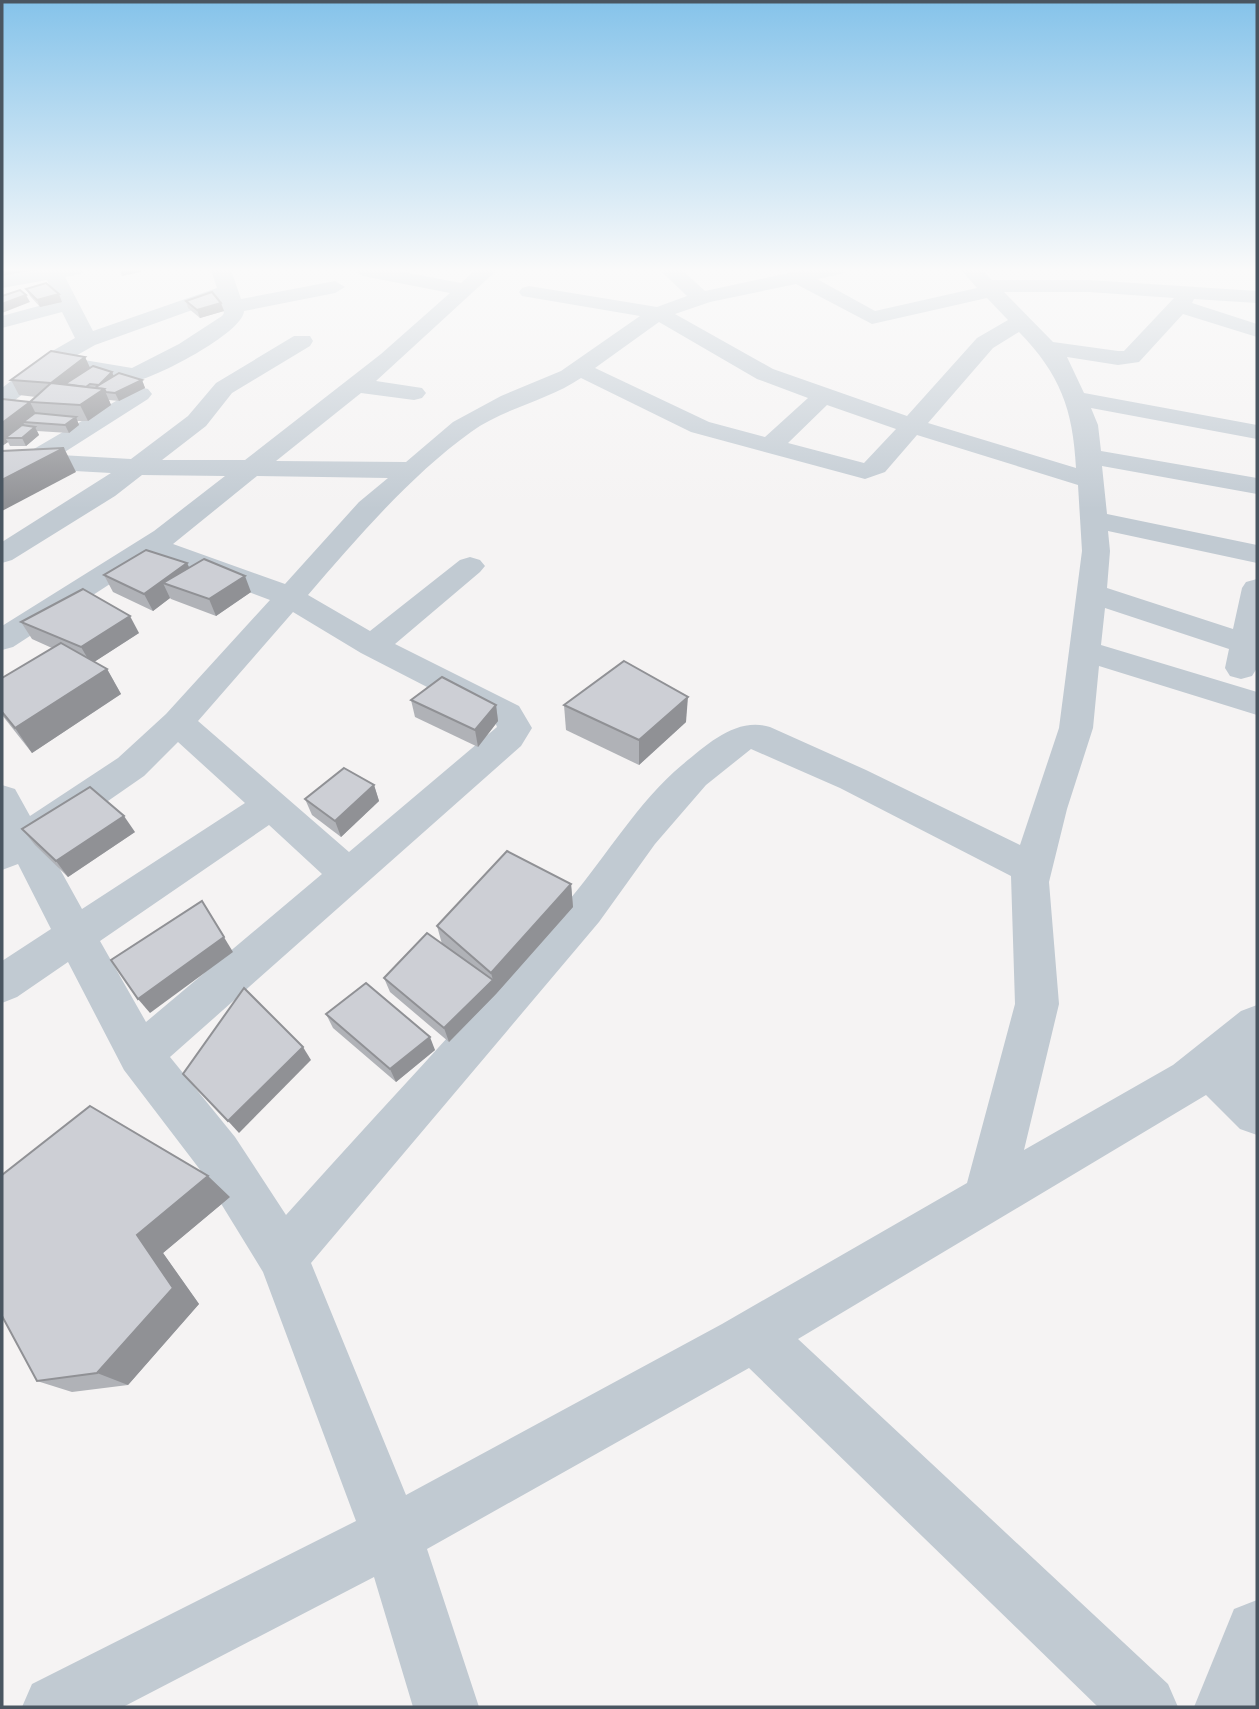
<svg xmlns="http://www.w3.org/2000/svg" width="1259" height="1709" font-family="Ubuntu,sans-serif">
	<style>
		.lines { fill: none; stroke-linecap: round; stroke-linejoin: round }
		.minor { fill: #c1cad2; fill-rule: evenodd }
		.wall { fill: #b0b2b7 }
		.shaded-wall { fill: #909195 }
		.building { fill: #cdcfd5; stroke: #909195; stroke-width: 2 }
	</style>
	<rect width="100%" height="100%" fill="#f5f3f3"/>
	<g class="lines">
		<!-- minor -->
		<g class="minor">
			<path d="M 38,270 L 84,270 L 81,274 L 65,277 L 93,331 L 217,288 L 211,270 L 231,270 L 241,299 L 335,281 L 345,287 L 335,293 L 244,311 C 243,333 154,379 132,382 C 108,385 79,374 56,368 L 10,404 L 2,406 L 2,388 L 42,357 L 75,338 L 62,312 L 2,328 L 2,316 L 57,301 L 47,280 L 2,288 L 2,276 ZM 220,300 L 224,313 L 222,316 L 179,344 L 132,368 L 72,358 L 95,345 Z"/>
			<path d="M 353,270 L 393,270 L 461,283 L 475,270 L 497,270 L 376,381 L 422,388 L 426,393 L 422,398 L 414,400 L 361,393 L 276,461 L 406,462 L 453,422 L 501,396 L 561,371 L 640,316 L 522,296 L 519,292 L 522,288 L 529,286 L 657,307 L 687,296 L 660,270 L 682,270 L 705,291 L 798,271 L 844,270 L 841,274 L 817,279 L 875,311 L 977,288 L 961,270 L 982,270 L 992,280 L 1089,280 L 1257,291 L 1257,303 L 1194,299 L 1192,303 L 1257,324 L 1257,337 L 1183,314 L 1139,362 L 1118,365 L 1067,357 L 1084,393 L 1257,425 L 1257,439 L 1091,408 L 1098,425 L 1101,451 L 1257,478 L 1257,494 L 1102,466 L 1107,514 L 1257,545 L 1257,563 L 1108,531 L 1110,551 L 1107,588 L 1233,629 L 1242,588 L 1246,582 L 1257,579 L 1257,668 L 1252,676 L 1241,679 L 1230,676 L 1225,668 L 1229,649 L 1105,608 L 1101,645 L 1257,692 L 1257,715 L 1099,666 L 1093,728 L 1067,809 L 1049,882 L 1059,1004 L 1024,1150 L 1173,1065 L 1241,1011 L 1257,1005 L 1257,1135 L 1240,1129 L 1206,1095 L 798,1339 L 1168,1684 L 1178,1707 L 1098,1707 L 749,1368 L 427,1549 L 479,1707 L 413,1707 L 374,1577 L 123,1707 L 22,1707 L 32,1684 L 356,1521 L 263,1272 L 201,1171 L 124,1070 L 68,962 L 17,997 L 2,1003 L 2,961 L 51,929 L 18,864 L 2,870 L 2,785 L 15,789 L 30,816 L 118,758 L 166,714 L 270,600 L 153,556 L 13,647 L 2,650 L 2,626 L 154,531 L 225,476 L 142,475 L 115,496 L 12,560 L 2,563 L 2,542 L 111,473 L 2,467 L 2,451 L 27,453 L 140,387 L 148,389 L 152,394 L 148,399 L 60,455 L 131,459 L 188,416 L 216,383 L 294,336 L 310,336 L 313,341 L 310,346 L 232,393 L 206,426 L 162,460 L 245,460 L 381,354 L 450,293 L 363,276 ZM 796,284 L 872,324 L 987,298 L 1008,320 L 977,338 L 907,416 L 773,369 L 675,314 L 710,302 ZM 1004,292 L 1089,292 L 1174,298 L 1124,351 L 1118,351 L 1053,342 ZM 659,322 L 757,379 L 808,398 L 765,437 L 709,422 L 595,368 ZM 1019,332 C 1060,374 1073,409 1076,468 L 928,423 L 993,348 ZM 581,378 L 691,432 L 865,479 L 885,472 L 917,435 L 1078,485 L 1082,551 L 1059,728 L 1020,845 L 866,770 L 770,727 C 736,717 708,744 682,765 C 638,802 607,855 570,899 C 478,1007 380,1110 286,1215 L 235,1137 L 170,1057 L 521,746 L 532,728 L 519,706 L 395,644 L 480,572 L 485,566 L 480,560 L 470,557 L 460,560 L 370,631 L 308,595 C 356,539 411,475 471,432 C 504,408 547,401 581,378 ZM 827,405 L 896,429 L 864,463 L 788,443 ZM 257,476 L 388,478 L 359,502 L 285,584 L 173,544 ZM 293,612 L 361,653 L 495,722 L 497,727 L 349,852 L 198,721 ZM 178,742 L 245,803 L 82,909 L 46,844 L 144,776 ZM 751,749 L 840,788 L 1011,876 L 1015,1004 L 967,1183 L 722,1324 L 406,1495 L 311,1263 L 599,922 L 655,844 L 706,785 ZM 269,825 L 322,874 L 146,1022 L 100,941 Z"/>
			<polygon points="1257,1600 1257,1707 1194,1707 1234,1609"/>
		</g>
	</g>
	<!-- wall -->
	<g class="wall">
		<polygon points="26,289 62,302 40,307 30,296"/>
		<polygon points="186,301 221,303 224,311 200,318 188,308"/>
		<polygon points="85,357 90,368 112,372 114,376 142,380 145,388 119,401 109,400 111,405 88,421 77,421 79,425 69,433 37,431 39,435 26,446 10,446 8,442 2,446 2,399 30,402 36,397 19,395 11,380"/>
		<polygon points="187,563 189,567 251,592 216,616 171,599 170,598 153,611 113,592 104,575"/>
		<polygon points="21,622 139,633 94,662 107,669 121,694 32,753 2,715 2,678 52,648 32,639"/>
		<polygon points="411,700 496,705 498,721 478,747 415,717"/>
		<polygon points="564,705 686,722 639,765 566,730"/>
		<polygon points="374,785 379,801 341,837 312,815 305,799"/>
		<polygon points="22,829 135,832 68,877 35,845"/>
		<polygon points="571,884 573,907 496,994 449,1042 390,992 384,978 442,944 437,926"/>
		<polygon points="326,1014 435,1050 396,1082 333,1028"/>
		<polygon points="230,1197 163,1253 199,1304 128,1385 72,1392 37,1381 2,1316"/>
	</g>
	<!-- shaded-wall -->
	<g class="shaded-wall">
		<polygon points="2,270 38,270 2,276"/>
		<polygon points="120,270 140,270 141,272 122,276"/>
		<polygon points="59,294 62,302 40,307 37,300"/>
		<polygon points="26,295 30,302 2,313 2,304"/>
		<polygon points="221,303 224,311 200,318 197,310"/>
		<polygon points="85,357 92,372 70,389 51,383"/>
		<polygon points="112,372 115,380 105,391 111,405 88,421 80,405"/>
		<polygon points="142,380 145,388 119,401 115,393"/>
		<polygon points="30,402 38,418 23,422 26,428 5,438 8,442 2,446 2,423"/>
		<polygon points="76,417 79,425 69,433 65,425"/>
		<polygon points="35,427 39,435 26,446 22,438"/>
		<polygon points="64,448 76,472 2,511 2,480"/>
		<polygon points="187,563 195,580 163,583 170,598 153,611 144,594"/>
		<polygon points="245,576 251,592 216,616 209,599"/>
		<polygon points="130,616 139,633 91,664 81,647"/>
		<polygon points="107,669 121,694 32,753 15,728"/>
		<polygon points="688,697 686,722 639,765 639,740"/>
		<polygon points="496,705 498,721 478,747 475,730"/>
		<polygon points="374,785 379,801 341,837 335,821"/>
		<polygon points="124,816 135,832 68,877 56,861"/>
		<polygon points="571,884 573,907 496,994 449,1042 444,1028 493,980 491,973"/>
		<polygon points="202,901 233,952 150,1013 138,999"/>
		<polygon points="430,1037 435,1050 396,1082 390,1069"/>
		<polygon points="303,1047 311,1060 239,1133 228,1121"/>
		<polygon points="208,1176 230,1197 163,1253 199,1304 128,1385 97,1373 137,1235"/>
	</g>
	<!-- building -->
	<g class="building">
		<polygon points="46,283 59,294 37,300 26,289"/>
		<polygon points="20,290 26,295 2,304 2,296"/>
		<polygon points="212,292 221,303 197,310 186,301"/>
		<polygon points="51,351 85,357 51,383 11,380"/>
		<polygon points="93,366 112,372 99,385 119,373 142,380 115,393 106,392 104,389 95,388 99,385 90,384 86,387 65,384"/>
		<polygon points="51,383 104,389 80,405 30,402"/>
		<polygon points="2,399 30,402 2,423"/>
		<polygon points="35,413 76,417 65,425 23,422"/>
		<polygon points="22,425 35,427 22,438 5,438"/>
		<polygon points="64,448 2,480 2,451"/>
		<polygon points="146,550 187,563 144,594 104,575"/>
		<polygon points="204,559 245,576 209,599 163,583"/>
		<polygon points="83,589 130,616 81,647 21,622"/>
		<polygon points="61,643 107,669 15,728 2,712 2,678"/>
		<polygon points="624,661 688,697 639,740 564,705"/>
		<polygon points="442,677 496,705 475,730 411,700"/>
		<polygon points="344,768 374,785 335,821 305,799"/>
		<polygon points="90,787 124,816 56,861 22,829"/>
		<polygon points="507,851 571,884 491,973 437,926"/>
		<polygon points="202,901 224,937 138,999 111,960"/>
		<polygon points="427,933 493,980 444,1028 384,978"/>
		<polygon points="366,983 430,1037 390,1069 326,1014"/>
		<polygon points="244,988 303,1047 228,1121 183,1074"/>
		<polygon points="90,1106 208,1176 137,1235 173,1288 97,1373 37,1381 2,1316 2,1175"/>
	</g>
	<!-- sky -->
	<linearGradient id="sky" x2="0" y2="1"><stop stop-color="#85c3ea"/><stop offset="0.53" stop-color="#fafafa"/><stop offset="1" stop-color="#fafafa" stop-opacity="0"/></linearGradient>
	<rect width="1259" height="509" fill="url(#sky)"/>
	<!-- border -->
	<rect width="1259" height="1709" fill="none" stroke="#4a5661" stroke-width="7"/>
</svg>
